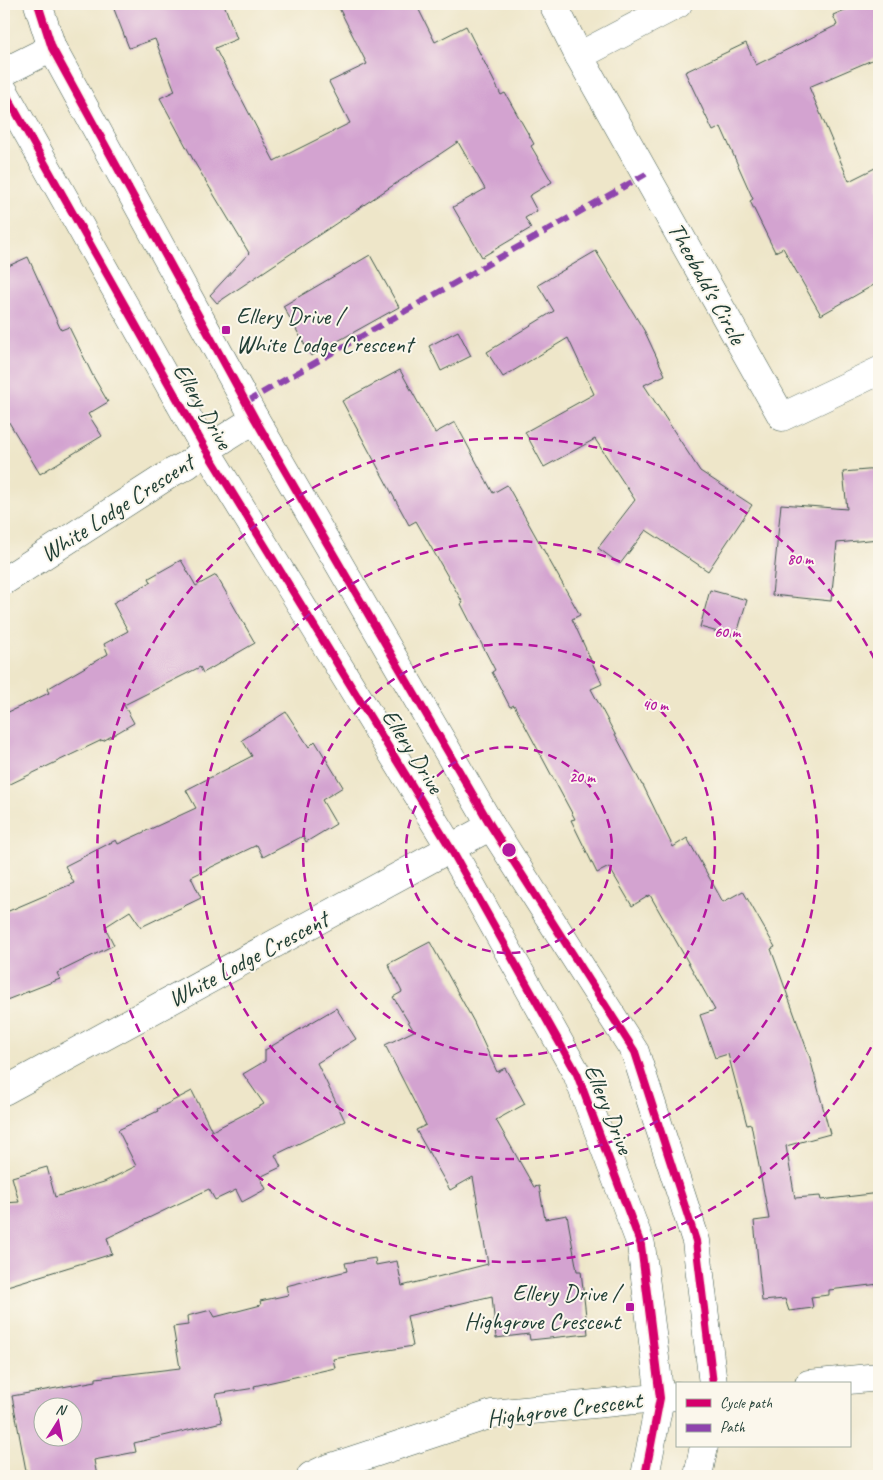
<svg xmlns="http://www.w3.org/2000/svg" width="883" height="1480" font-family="Caveat,sans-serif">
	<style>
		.building { fill: #d3a3d0; fill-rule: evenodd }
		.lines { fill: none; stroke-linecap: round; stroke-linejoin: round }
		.minor-casing { stroke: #3e564a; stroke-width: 29 }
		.tertiary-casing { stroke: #3e564a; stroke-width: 29 }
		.minor { stroke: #fff; stroke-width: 28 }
		.tertiary { stroke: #fff; stroke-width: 28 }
		.quiet { stroke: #8e44ad; stroke-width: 6; stroke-dasharray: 12 6; stroke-linecap: butt }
		.cycleway-casing { stroke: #fbf7ec; stroke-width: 11 }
		.cycleway { stroke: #d6006c; stroke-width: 8 }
		.ring { fill: none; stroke: #b5179e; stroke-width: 2.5; stroke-dasharray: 9 6 }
		.poi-dot { fill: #b5179e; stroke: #fbf7ec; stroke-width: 2 }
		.labels { text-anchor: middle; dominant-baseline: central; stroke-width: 4; stroke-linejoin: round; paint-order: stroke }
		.street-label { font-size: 24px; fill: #1f3d34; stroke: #fbf7ec }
		.poi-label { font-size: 24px; fill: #1f3d34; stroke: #fbf7ec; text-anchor: start }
		.centre { fill: #b5179e; stroke: #fbf7ec; stroke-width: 2.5 }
		.ring-label { font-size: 15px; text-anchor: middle; font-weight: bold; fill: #b5179e; stroke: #fbf7ec; stroke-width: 4; stroke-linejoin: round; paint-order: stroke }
	</style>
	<rect width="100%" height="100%" fill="#fbf7ec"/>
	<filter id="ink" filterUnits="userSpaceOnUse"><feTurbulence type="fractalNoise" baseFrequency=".02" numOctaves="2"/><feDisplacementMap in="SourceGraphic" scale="10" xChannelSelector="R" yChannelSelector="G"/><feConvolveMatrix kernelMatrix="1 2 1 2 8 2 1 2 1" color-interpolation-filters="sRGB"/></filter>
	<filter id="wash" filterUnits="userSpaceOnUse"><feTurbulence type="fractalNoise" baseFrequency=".0096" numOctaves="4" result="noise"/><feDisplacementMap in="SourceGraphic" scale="20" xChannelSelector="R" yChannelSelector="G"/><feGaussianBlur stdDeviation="1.12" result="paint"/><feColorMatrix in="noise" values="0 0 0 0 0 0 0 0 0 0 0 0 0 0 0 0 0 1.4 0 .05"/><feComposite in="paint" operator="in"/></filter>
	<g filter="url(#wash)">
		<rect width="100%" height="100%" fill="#eee6c9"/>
		<g id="blocks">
			<!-- building -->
			<g class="building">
				<polygon points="112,4 224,4 237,39 215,48 274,161 350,123 329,82 367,64 337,4 416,4 435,42 466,26 501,95 505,93 534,144 531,146 552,182 529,196 537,211 525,218 531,228 482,257 453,207 485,189 458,142 217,303 210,295 249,253 196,165 160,98 175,91 155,39 129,48"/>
				<polygon points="859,4 879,4 879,57 809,87 849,181 879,166 879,282 821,315 783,248 775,252 750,201 753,199 721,127 713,131 685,72 746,43 756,65 837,25 833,15"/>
				<polygon points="596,251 645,332 665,375 644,385 700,471 752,505 708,571 646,530 620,564 598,548 635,500 595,439 544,467 525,432 594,394 568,338 503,377 487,352 554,311 538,285"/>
				<polygon points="370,255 399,307 311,356 283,306"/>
				<polygon points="28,257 61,330 69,327 93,376 108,402 88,414 102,436 40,474 4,414 4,268"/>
				<polygon points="458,331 471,356 441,371 429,346"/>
				<polygon points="400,370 435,433 455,422 493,493 507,485 580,615 572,619 602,684 591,689 642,785 643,785 673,847 687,838 723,902 743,891 775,947 771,949 810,1058 830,1134 786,1146 795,1198 820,1196 821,1200 879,1193 879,1284 829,1290 829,1295 811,1297 813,1308 789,1311 785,1299 762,1301 754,1221 769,1219 751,1124 747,1125 728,1054 715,1058 700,1015 715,1010 650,895 632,906 609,867 597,873 571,820 575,819 514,705 510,707 492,672 495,670 461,604 463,603 416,521 409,525 342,401"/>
				<polygon points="879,469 879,539 837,543 831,601 772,595 781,504 847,509 843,472"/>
				<polygon points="181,560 196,586 216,575 255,643 203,673 200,667 124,705 134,723 103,741 102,740 4,787 4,714 49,693 47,689 108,654 104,644 128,631 113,603 151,582 149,578"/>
				<polygon points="710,590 747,600 736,637 700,627"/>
				<polygon points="286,712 309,747 315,741 343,787 322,800 336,824 306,842 303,836 263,857 257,845 191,877 201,898 141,927 130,911 105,927 114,945 57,973 60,979 4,1001 4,913 74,883 65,866 116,840 118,844 196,808 186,790 252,756 242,740"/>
				<path d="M 430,942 L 474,1022 L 497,1072 L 505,1068 L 525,1104 L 496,1120 L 534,1187 L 539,1186 L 545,1219 L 567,1215 L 577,1271 L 581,1271 L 588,1334 L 530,1340 L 529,1334 L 496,1338 L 492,1296 L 407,1316 L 413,1346 L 333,1359 L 335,1368 L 254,1386 L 255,1388 L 216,1394 L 222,1422 L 134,1443 L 136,1452 L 94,1460 L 97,1476 L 27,1476 L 12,1396 L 96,1381 L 96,1378 L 180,1368 L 173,1327 L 188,1325 L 187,1316 L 211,1310 L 215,1317 L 261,1305 L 260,1301 L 288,1295 L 286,1286 L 347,1271 L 345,1263 L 375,1258 L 376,1265 L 397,1261 L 402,1286 L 488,1264 L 473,1177 L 450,1190 L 416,1130 L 426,1125 L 385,1045 L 414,1031 L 393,997 L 402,992 L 388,964 ZM 42,1408 L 72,1408 L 72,1438 L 42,1438 Z"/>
				<polygon points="336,1008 356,1039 317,1063 345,1121 275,1155 281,1167 260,1177 266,1189 242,1202 236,1190 215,1200 209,1189 107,1238 112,1254 4,1287 4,1203 19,1202 12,1177 47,1167 55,1197 104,1182 136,1166 118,1130 158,1111 157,1109 192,1091 212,1131 264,1104 243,1074 265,1061 265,1050"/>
			</g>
		</g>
	</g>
	<g filter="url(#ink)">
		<use href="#blocks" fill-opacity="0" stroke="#3e564a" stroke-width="1"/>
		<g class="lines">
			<defs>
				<g id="minor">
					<polyline points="553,4 579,56 782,417 879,371"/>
					<polyline points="579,56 678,4"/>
					<polyline points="4,72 52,48"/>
					<polyline points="4,581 173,472 187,465 206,450 255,419"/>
					<polyline points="4,1091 491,826"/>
					<polyline points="809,1384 879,1377"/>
					<polyline points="311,1476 326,1469 492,1414 677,1396"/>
				</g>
				<g id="tertiary">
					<polyline points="38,4 52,48 255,419 491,826 635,1052 696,1241 713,1384"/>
					<polyline points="4,91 206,450 451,849 577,1074 641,1245 660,1398 645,1476"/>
					<polyline points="698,1476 704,1446"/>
				</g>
			</defs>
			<!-- minor casing -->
			<use href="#minor" class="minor-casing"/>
			<!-- tertiary casing -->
			<use href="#tertiary" class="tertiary-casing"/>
			<!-- minor -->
			<use href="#minor" class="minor"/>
			<!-- tertiary -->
			<use href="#tertiary" class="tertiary"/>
			<!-- quiet -->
			<polyline class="quiet" points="246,402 646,174"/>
			<defs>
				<g id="cycleway">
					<polyline points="38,4 52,48 255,419 491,826 635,1052 696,1241 713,1384"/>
					<polyline points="4,91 206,450 451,849 577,1074 641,1245 660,1398 645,1476"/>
				</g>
			</defs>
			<!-- cycleway casing -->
			<use href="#cycleway" class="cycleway-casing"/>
			<!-- cycleway -->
			<use href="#cycleway" class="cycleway"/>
		</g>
	</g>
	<!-- distance rings -->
	<g class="ring">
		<circle cx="509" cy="850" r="103"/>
		<circle cx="509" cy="850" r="206"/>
		<circle cx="509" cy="850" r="309"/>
		<path d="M878 1034A412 412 0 1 1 878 666"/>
	</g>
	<!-- markers -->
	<g class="poi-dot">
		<rect x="221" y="325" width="10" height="10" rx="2.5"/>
		<rect x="625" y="1302" width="10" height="10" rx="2.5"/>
	</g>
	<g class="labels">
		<!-- street labels -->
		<g class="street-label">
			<text transform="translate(707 283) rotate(61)">Theobald's Circle</text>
			<text transform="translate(203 406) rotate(60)">Ellery Drive</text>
			<text transform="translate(117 508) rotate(-33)">White Lodge Crescent</text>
			<text transform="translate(413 751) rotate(58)">Ellery Drive</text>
			<text transform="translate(248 959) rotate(-28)">White Lodge Crescent</text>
			<text transform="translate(609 1109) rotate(68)">Ellery Drive</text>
			<text transform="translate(564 1409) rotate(-7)">Highgrove Crescent</text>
		</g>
		<!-- poi labels -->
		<g class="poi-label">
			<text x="236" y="316">Ellery Drive /<tspan x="236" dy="28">White Lodge Crescent</tspan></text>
			<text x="620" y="1293" text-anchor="end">Ellery Drive /<tspan x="620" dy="28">Highgrove Crescent</tspan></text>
		</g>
	</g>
	<circle cx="509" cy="850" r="8" class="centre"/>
	<g class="ring-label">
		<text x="800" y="564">80 m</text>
		<text x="727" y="637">60 m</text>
		<text x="655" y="710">40 m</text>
		<text x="582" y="782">20 m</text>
	</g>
	<!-- margin -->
	<rect width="883" height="1480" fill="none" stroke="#fbf7ec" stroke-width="20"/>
	<!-- legend -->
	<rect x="676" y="1382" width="175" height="65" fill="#fbf7ec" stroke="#a3ada2"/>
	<rect x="686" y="1399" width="25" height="8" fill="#d6006c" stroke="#a3ada2"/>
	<text x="720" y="1408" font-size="15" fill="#1f3d34">Cycle path</text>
	<rect x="686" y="1424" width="25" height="8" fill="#8e44ad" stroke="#a3ada2"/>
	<text x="720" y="1432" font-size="15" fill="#1f3d34">Path</text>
	<!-- north arrow -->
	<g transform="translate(58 1422) rotate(11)"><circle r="24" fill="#fbf7ec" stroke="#a3ada2"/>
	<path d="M0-4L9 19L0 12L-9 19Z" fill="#b5179e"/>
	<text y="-8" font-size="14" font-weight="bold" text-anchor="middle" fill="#1f3d34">N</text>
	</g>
</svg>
